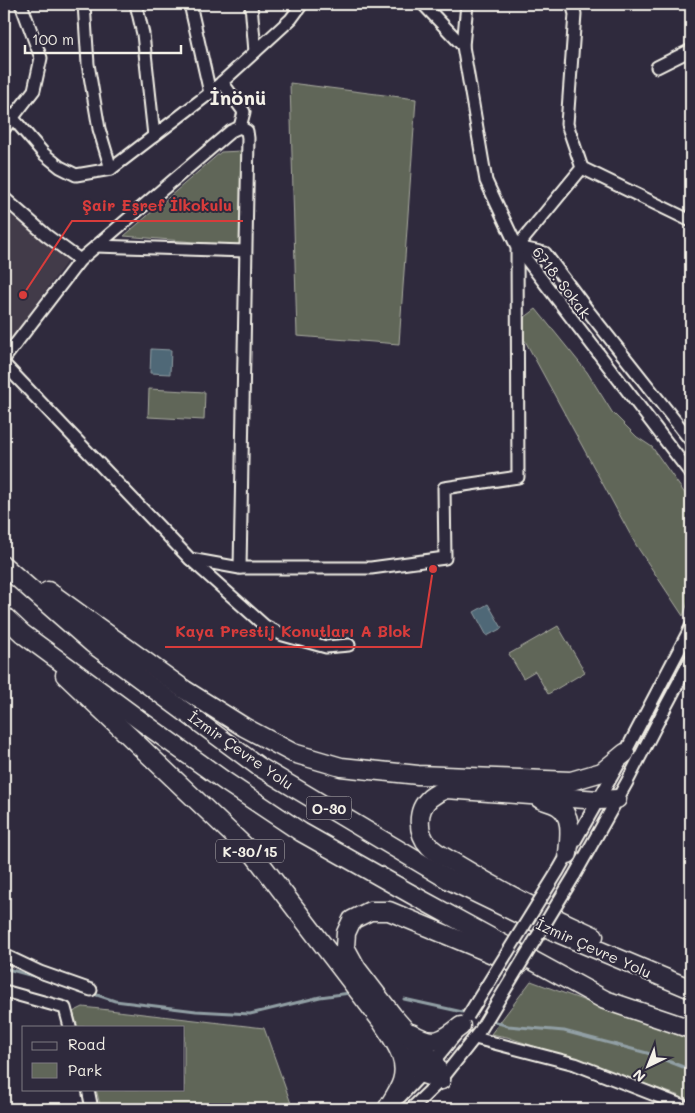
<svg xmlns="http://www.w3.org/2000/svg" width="695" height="1113" font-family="Mali,sans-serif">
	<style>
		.built { fill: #433a48 }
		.green { fill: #606659; stroke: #aaaca0 }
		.water { fill: #4f6877; stroke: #919fa4 }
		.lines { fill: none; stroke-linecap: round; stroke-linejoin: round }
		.stream { stroke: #919fa4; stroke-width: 3 }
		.minor-casing { stroke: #f4f1e8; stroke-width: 15 }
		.highway-casing { stroke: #f4f1e8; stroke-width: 21 }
		.minor { stroke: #2f2a3d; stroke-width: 11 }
		.highway { stroke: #2f2a3d; stroke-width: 18 }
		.minor-bridge-casing { stroke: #f4f1e8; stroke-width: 15; stroke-linecap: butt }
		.minor-bridge { stroke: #2f2a3d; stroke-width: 11 }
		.labels { text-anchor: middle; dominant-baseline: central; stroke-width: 4; stroke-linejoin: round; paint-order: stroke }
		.shield { fill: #2f2a3d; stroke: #b9b5b5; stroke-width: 1 }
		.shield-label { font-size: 14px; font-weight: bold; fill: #f4f1e8 }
		.street-label { font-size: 15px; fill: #f4f1e8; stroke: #2f2a3d }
		.district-label { font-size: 20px; font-weight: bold; fill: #f4f1e8; stroke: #2f2a3d }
		.leader { fill: none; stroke: #d93c3b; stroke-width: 2 }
		.callout-dot { fill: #d93c3b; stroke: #2f2a3d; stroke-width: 2 }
		.callout-label { font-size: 16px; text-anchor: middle; font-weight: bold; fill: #d93c3b; stroke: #2f2a3d; stroke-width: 4; stroke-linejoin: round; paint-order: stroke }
	</style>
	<rect width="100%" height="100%" fill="#2f2a3d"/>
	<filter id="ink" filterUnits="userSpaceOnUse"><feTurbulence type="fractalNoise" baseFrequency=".02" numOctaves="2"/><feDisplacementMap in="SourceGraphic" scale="10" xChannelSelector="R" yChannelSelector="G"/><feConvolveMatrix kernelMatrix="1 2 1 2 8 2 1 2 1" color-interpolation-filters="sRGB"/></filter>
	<g filter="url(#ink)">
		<!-- built -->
		<polygon class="built" points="4,210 68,260 10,340 4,330"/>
		<!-- green -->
		<g class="green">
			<polygon points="290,83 416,99 399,344 297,336"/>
			<polygon points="242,151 242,246 124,236 221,152"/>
			<polygon points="536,309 587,372 612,412 637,437 652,447 686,495 691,506 691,595 683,616 636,545 523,337 524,318"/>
			<polygon points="149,389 205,392 204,420 148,417"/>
			<polygon points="558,626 585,672 548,694 535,671 523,678 509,654"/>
			<polygon points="531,981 691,1040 691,1102 677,1095 507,1037 491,1034"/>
			<polygon points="83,1007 264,1028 293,1109 101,1109 96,1089 184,1089 184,1027 78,1027 73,1012"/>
		</g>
		<!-- water -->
		<g class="water">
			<polygon points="151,349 171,350 170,374 150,373"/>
			<polygon points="488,604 502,628 487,636 474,612"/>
		</g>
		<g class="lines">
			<!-- stream -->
			<g class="stream">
				<polyline points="4,968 44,979"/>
				<polyline points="91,993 115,1001 196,1011 250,1014 320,997 350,993"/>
				<polyline points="404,999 467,1013"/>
				<polyline points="489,1020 508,1026 564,1031 579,1035 647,1053 691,1070"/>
			</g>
			<defs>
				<g id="minor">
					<polyline points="84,4 88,64 99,129 111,169"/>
					<polyline points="136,4 143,34 154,136"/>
					<polyline points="190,4 210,93"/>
					<polyline points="251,4 255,52"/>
					<polyline points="463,46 467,4"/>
					<polyline points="657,67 691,50"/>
					<polyline points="222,82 244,112 240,127"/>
					<polyline points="4,108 44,154 60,167 76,175 111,169 210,93 291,19 302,4"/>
					<polyline points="4,129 34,90 41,58 21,4"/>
					<polyline points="582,168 691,221"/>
					<polyline points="4,198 46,235 80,260"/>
					<polyline points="96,246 245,251"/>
					<polyline points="517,247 691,474"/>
					<polyline points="517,247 582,168 567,124 575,14 572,4"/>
					<polyline points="517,247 545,253 589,312 691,441"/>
					<polyline points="4,359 80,260 231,131 240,127 247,131 248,138 240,568"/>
					<polyline points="4,364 190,559 240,568 371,568 445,558 444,488 518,477 517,247 486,181 463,46 423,4"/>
					<polyline points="190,559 265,626 283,635 326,647 349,645"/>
					<polyline points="558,871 625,753 691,627"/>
					<polyline points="574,876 627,782 666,706 691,659"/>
					<polyline points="4,955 40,972 91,990"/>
					<polyline points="4,991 65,1008 70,1027"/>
					<polyline points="475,1038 575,1064 691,1109"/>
					<polyline points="88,1089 92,1109"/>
					<polyline points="400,1097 434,1061 456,1034"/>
					<polyline points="411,1109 441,1080 479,1032"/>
				</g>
				<g id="highway">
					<polyline points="4,566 93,644 258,766 449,880 560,934 691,989"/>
					<polyline points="48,591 185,690 244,727 293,753 341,767 418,775 571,781 602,772 625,753"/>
					<polyline points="4,616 23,634 141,721 226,782 301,832 411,894 605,1000 691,1029"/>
					<path d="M 65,675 L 255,856 L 382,1022 C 393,1040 409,1058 402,1081 C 399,1091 392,1100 387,1109"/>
					<path d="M 540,799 C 545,801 553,803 558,806 C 574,816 569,839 568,854"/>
					<path d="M 594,936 C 547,915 502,892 458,865 C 449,859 436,854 429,846 C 417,833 416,810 430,798 C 435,794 441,791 446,789 L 599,800 L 617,799"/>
					<path d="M 411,1033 C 434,1047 442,1041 461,1026"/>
					<polyline points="400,1051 423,1074 441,1080"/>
					<polyline points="441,1080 434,1061 418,1045 393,1016 357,969 345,947 346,933 352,920 370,911 389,911 519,965"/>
				</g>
			</defs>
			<!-- minor casing -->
			<use href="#minor" class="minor-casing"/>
			<!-- highway casing -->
			<use href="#highway" class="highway-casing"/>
			<!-- minor -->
			<use href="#minor" class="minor"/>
			<!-- highway -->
			<use href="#highway" class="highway"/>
			<defs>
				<g id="minor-bridge">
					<polyline points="468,1016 558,871"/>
					<polyline points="481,1029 574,876"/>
				</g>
			</defs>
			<!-- minor-bridge casing -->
			<use href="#minor-bridge" class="minor-bridge-casing"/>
			<!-- minor-bridge -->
			<use href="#minor-bridge" class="minor-bridge"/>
		</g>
	</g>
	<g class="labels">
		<!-- shield labels -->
		<g class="shield">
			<rect x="306.5" y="796.5" width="45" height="23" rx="4"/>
			<rect x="216" y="839.5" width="68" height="23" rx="4"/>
		</g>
		<g class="shield-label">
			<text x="329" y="808">O-30</text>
			<text x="250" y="851">K-30/15</text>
		</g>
		<!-- street labels -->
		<g class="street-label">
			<text transform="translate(562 282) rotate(53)">6718. Sokak</text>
			<text transform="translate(241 750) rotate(35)">İzmir Çevre Yolu</text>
			<text transform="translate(594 948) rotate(24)">İzmir Çevre Yolu</text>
		</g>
		<!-- district labels -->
		<g class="district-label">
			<text x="238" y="97">İnönü</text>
		</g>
	</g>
	<!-- callouts -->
	<path class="leader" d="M23 295L72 221H243M433 569L421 647H165"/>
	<g class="callout-dot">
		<circle cx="23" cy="295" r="5"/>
		<circle cx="433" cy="569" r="5"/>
	</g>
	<g class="callout-label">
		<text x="157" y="211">Şair Eşref İlkokulu</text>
		<text x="293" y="637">Kaya Prestij Konutları A Blok</text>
	</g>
	<!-- margin -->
	<rect width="695" height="1113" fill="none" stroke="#2f2a3d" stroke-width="20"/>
	<rect x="10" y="10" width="675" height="1093" fill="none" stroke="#f4f1e8" stroke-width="2" filter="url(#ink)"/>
	<!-- legend -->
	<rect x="22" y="1026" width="162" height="65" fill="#2f2a3d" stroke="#7e7a81"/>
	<rect x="32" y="1042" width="25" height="8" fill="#2f2a3d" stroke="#7e7a81"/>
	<text x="68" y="1050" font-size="15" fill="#f4f1e8">Road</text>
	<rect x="32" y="1063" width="25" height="15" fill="#606659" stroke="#7e7a81"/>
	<text x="68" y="1076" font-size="15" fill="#f4f1e8">Park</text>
	<!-- north arrow -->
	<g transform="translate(648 1066) rotate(223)" stroke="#2f2a3d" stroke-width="4" paint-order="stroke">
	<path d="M0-4L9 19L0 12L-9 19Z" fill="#f4f1e8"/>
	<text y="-8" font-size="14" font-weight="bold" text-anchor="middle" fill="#f4f1e8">N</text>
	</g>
	<!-- scale -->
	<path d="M25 45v8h156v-8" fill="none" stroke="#f4f1e8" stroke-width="2.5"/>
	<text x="32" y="45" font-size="15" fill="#f4f1e8" stroke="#2f2a3d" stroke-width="4" paint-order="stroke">100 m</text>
</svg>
